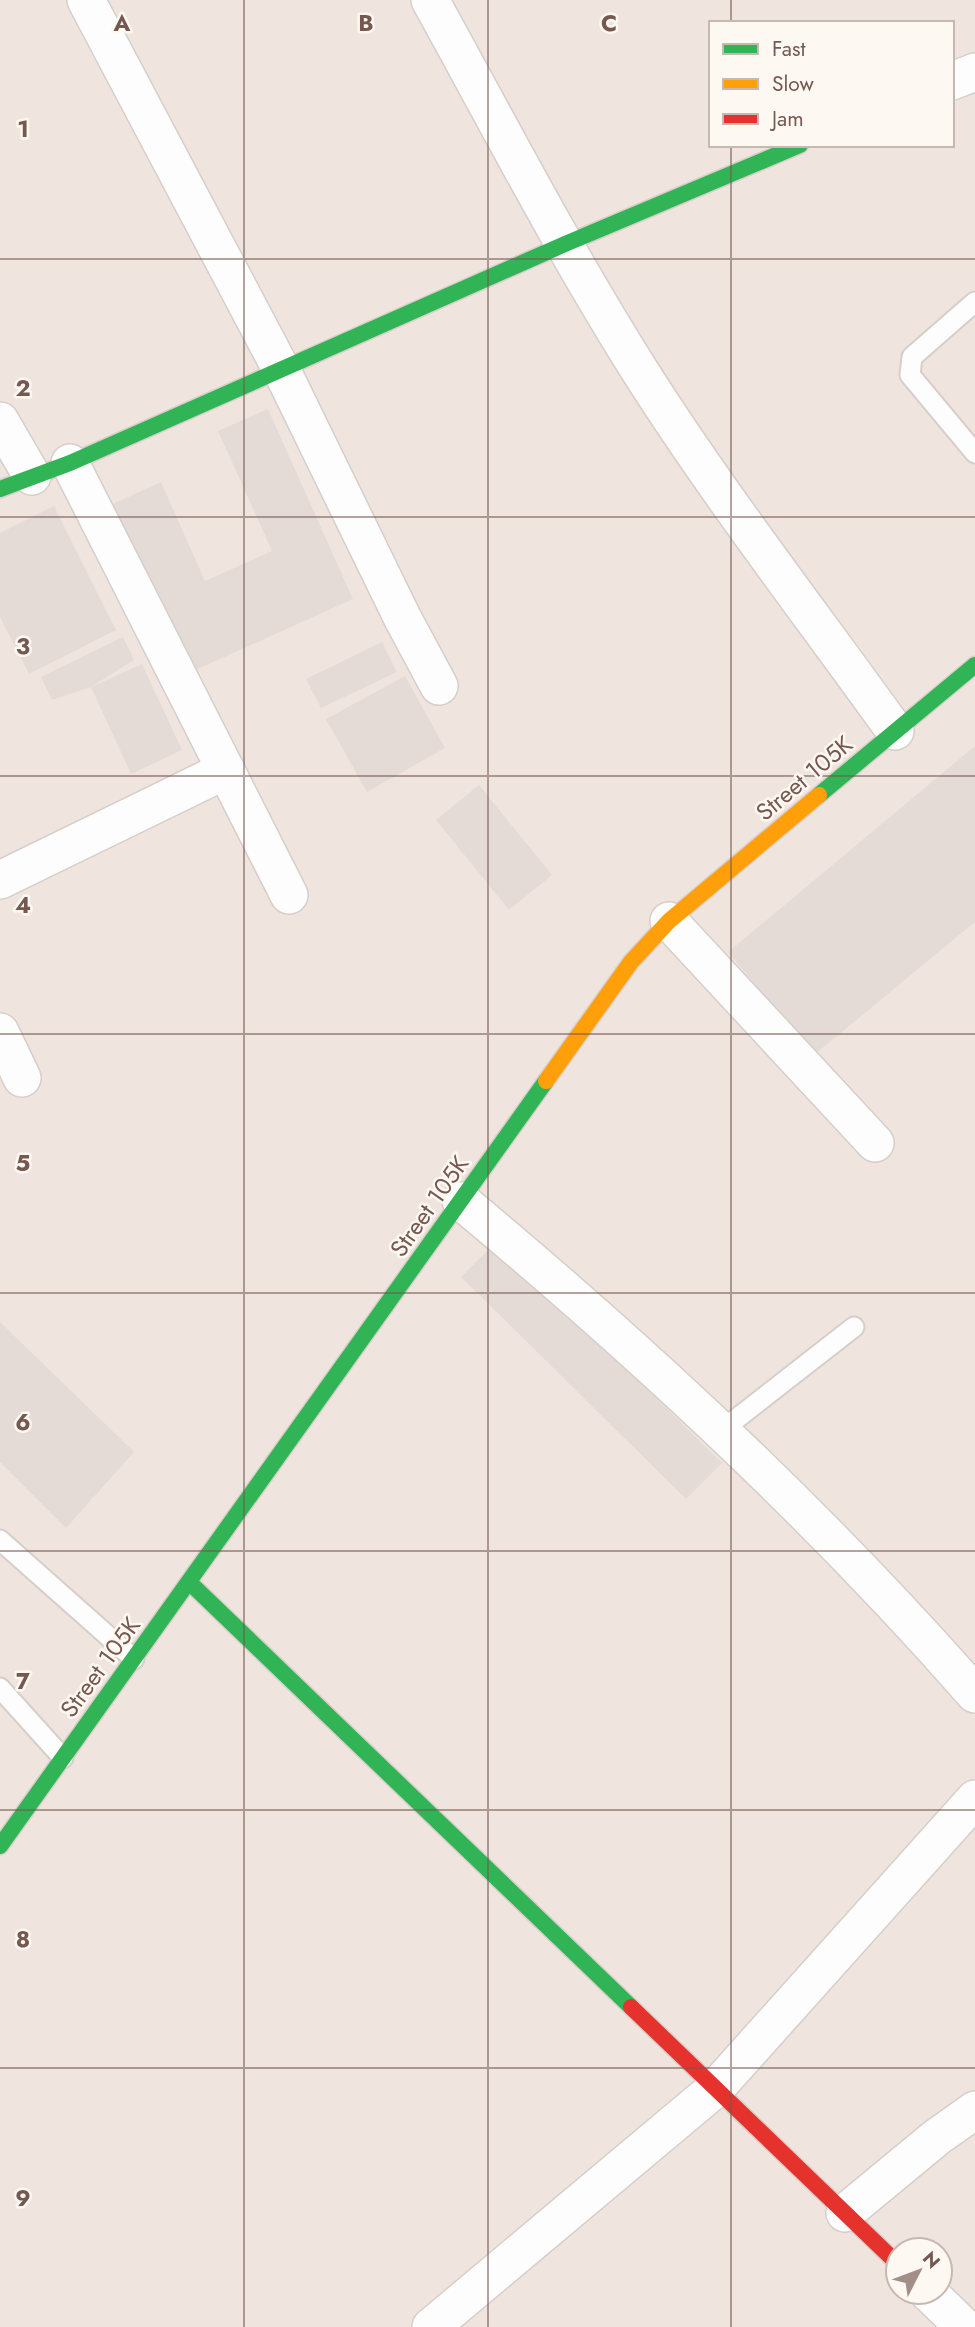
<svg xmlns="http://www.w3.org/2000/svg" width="975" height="2327" font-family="Jost,sans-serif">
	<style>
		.residential { fill: #f0e5de; fill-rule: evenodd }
		.building { fill: #e4dbd7 }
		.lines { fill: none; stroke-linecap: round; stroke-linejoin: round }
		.lane-casing { stroke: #d5cecb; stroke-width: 23 }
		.street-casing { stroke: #d5cecb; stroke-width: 40 }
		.fast-casing { stroke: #d8cfcb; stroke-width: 19 }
		.slow-casing { stroke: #d8cfcb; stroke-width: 19 }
		.jam-casing { stroke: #d8cfcb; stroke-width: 19 }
		.lane { stroke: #fefdfd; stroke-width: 19 }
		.street { stroke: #fefdfd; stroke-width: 37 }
		.fast { stroke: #30b455; stroke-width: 16 }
		.slow { stroke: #ff9f0a; stroke-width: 16 }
		.jam { stroke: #e5322d; stroke-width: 16 }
		.grid { fill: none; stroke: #755850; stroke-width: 2; stroke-opacity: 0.55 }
		.labels { text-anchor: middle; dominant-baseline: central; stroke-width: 5; stroke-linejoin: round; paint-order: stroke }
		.street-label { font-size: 24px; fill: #755850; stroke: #fef8f2 }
		.grid-label { font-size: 23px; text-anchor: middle; font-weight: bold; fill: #755850; stroke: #fef8f2; stroke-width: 5; stroke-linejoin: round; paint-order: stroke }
	</style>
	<rect width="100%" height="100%" fill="#f8f3f0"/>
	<!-- residential -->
	<path class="residential" d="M 0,0 L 975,0 L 975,2327 L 0,2327 ZM 711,23 L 952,23 L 952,145 L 711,145 ZM 898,2250 L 940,2250 L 940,2292 L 898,2292 Z"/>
	<!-- building -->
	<g class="building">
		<polygon points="268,409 353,599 180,677 104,508 161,482 205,581 272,551 218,431"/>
		<polygon points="54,506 116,630 29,674 0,617 0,533"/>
		<polygon points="123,637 134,660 91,687 142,664 182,750 131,774 91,687 52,700 41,677"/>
		<polygon points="382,642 397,672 321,708 306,679"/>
		<polygon points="405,676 445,748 367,792 326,719"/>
		<polygon points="975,746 975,922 814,1055 728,952"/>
		<polygon points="479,785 552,875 509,910 436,820"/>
		<polygon points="497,1241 722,1463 686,1499 461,1277"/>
		<polygon points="0,1322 134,1452 66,1528 0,1462"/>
	</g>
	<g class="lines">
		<defs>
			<g id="lane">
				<polyline points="975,302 912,357 910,375 975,453"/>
				<polyline points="722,1430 854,1327"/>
				<polyline points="0,1540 134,1659"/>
				<polyline points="0,1688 63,1758"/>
			</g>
			<g id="street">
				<polyline points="86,0 281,369 403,619 439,686"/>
				<path d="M 430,0 C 498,123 563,249 638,368 C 717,493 809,611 895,731"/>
				<polyline points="952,81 975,72"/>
				<polyline points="0,421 32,476"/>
				<polyline points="70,463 289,895"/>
				<polyline points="0,880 226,770"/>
				<polyline points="669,921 875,1143"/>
				<polyline points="0,1032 22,1078"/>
				<path d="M 461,1201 C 644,1353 818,1515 975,1694"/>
				<polyline points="845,2213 937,2137 975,2110"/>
				<polyline points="928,2292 964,2327"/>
				<polyline points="431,2327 716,2088 975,1799"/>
			</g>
			<g id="fast">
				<polyline points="0,489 70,463 565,244 800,145"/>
				<polyline points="819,795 975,665"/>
				<polyline points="189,1582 631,2007"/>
				<polyline points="0,1846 546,1081"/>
			</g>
			<polyline id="slow" points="546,1081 631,962 669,921 819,795"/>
			<polyline id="jam" points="631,2007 898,2264"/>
		</defs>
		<!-- lane casing -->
		<use href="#lane" class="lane-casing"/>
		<!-- street casing -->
		<use href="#street" class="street-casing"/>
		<!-- fast casing -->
		<use href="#fast" class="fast-casing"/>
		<!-- slow casing -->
		<use href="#slow" class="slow-casing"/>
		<!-- jam casing -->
		<use href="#jam" class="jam-casing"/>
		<!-- lane -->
		<use href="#lane" class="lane"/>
		<!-- street -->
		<use href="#street" class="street"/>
		<!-- fast -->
		<use href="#fast" class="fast"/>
		<!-- slow -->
		<use href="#slow" class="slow"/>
		<!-- jam -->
		<use href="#jam" class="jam"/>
	</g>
	<!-- grid -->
	<path class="grid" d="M 244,0 L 244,2327M 488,0 L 488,2327M 731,0 L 731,23M 731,145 L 731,2327M 0,259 L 975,259M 0,517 L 975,517M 0,776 L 975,776M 0,1034 L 975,1034M 0,1293 L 975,1293M 0,1551 L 975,1551M 0,1810 L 975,1810M 0,2068 L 975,2068"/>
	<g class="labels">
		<!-- street labels -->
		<g class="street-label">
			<text transform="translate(804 778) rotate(-40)">Street 105K</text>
			<text transform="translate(429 1206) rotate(-55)">Street 105K</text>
			<text transform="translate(100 1667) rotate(-54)">Street 105K</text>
		</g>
	</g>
	<g class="grid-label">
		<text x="122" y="31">A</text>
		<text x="366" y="31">B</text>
		<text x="609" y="31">C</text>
		<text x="23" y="137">1</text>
		<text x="23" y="396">2</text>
		<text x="23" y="654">3</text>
		<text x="23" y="913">4</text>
		<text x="23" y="1171">5</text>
		<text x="23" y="1430">6</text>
		<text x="23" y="1689">7</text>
		<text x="23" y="1947">8</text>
		<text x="23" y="2206">9</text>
	</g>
	<!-- legend -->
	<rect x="709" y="21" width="245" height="126" fill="#fef8f2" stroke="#c7b8b1" stroke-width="2"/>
	<rect x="723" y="44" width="35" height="10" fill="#30b455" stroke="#c7b8b1" stroke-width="2"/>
	<text x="772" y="56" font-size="21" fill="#755850">Fast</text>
	<rect x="723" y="79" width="35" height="10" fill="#ff9f0a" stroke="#c7b8b1" stroke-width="2"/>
	<text x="772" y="91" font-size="21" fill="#755850">Slow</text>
	<rect x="723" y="114" width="35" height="10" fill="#e5322d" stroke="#c7b8b1" stroke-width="2"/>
	<text x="772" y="126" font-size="21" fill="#755850">Jam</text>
	<!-- north arrow -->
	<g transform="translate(919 2271) rotate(48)"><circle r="33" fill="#fef8f2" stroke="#c7b8b1" stroke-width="2"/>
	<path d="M0-5L12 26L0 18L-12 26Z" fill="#a38e88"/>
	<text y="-10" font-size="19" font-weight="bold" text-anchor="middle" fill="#755850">N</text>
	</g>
</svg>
